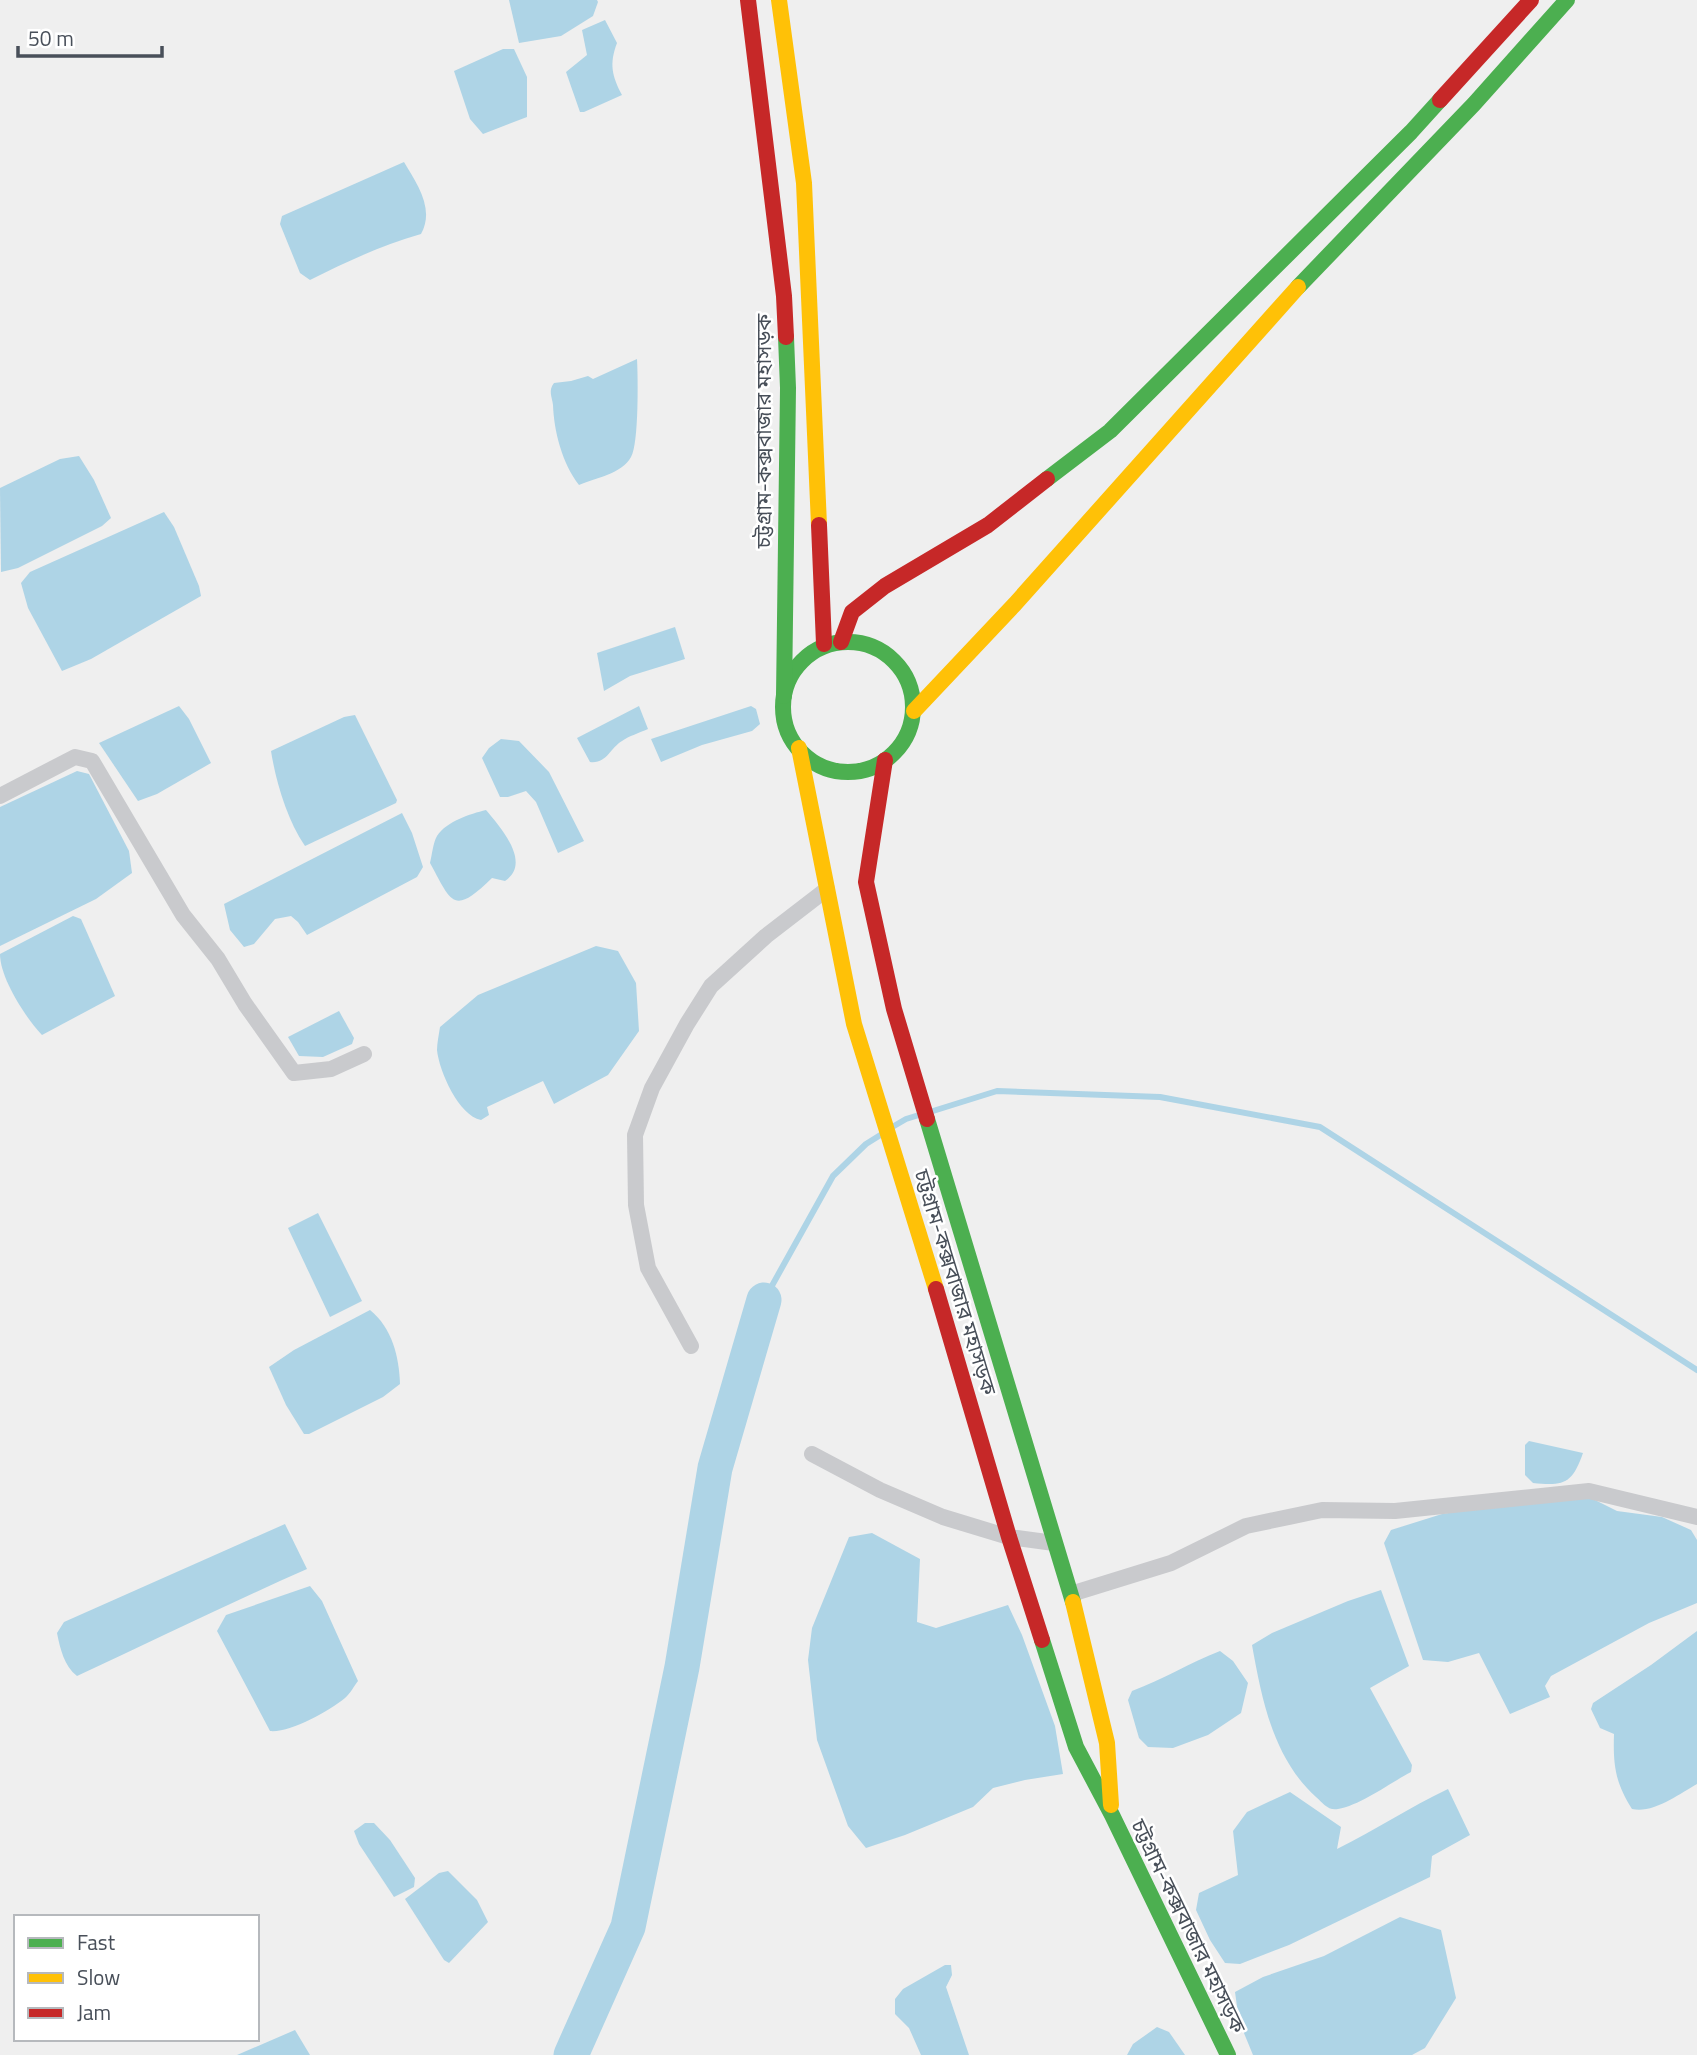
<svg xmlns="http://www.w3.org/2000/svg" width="1697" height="2055" font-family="'Titillium Web','Noto Sans Bengali',sans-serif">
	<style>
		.water { fill: #aed4e6 }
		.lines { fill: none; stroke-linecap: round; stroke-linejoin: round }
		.stream { stroke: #aed4e6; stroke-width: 6 }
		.river { stroke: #aed4e6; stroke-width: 35 }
		.street { stroke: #c9cacd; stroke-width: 16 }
		.fast { stroke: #4caf50; stroke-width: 16 }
		.slow { stroke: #ffc107; stroke-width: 16 }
		.jam { stroke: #c62828; stroke-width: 16 }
		.labels { text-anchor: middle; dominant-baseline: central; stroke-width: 5; stroke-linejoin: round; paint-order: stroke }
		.street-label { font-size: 21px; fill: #484f59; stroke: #fff }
	</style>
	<rect width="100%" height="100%" fill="#efefef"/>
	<!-- water -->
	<g class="water">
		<polygon points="509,0 597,0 598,2 593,16 561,36 519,43"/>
		<path d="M 605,20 L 617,43 C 609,64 612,76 622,95 L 584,112 L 580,112 L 566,72 L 587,55 L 582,30 Z"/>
		<polygon points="503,49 514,49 527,77 527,117 483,134 470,119 454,71"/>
		<path d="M 404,162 C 417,184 435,209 421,234 C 382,245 346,262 310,280 L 300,273 L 280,224 L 282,216 Z"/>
		<path d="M 637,359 C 638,376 639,444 631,457 C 622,474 595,478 579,485 C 562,463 554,431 553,405 C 552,396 548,391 554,383 L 571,381 L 588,376 L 593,379 Z"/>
		<polygon points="79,456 94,480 111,518 102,526 18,568 1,572 0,488 60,459"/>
		<polygon points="164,512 174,527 199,586 201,596 91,659 62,671 28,608 21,583 30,572"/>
		<polygon points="675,627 685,659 630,676 604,691 597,653"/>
		<polygon points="179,706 189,719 211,763 157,794 138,801 99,743"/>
		<path d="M 639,706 L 648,729 C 639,733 629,736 622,741 C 610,748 607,764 590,762 L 577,738 Z"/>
		<polygon points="751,706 756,709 760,724 752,731 702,745 661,762 651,739"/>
		<path d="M 355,715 L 397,800 L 396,803 L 305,846 C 287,820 276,782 271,751 L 344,717 Z"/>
		<polygon points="501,739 519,741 549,772 584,841 558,853 536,802 526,791 508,797 500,797 482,758 489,748"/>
		<polygon points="77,771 89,774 129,851 132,873 96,899 0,946 0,807"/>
		<path d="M 486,810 C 501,828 532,863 505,881 L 492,878 C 453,916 452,903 430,863 C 432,855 433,843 437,836 C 447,821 470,814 486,810 Z"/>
		<polygon points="402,813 412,833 423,867 417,877 307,935 298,922 291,916 275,919 254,944 244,947 230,930 224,904"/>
		<path d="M 73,916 L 81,919 L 115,996 L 42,1035 C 25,1017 0,978 0,954 Z"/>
		<path d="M 596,946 L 618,951 L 636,983 L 639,1031 L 608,1075 L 554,1104 L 543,1081 L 487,1107 L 489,1115 L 481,1120 C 459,1116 439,1071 437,1050 C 437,1043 439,1034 440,1027 L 478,995 Z"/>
		<polygon points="339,1011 354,1038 352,1044 323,1057 299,1056 288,1037"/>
		<polygon points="318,1213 362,1301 330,1317 288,1228"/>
		<path d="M 370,1310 C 392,1328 399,1356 400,1384 L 383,1397 L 309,1434 L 304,1434 L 286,1405 L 269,1367 L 294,1350 Z"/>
		<path d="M 1529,1441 L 1583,1453 C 1572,1484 1564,1486 1533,1483 L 1525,1475 L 1525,1445 Z"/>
		<polygon points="1587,1496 1617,1511 1662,1517 1691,1530 1697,1540 1697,1603 1649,1623 1551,1676 1545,1686 1550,1697 1510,1714 1479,1653 1448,1662 1423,1660 1384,1543 1391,1530 1442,1514 1518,1502"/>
		<path d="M 285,1524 L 307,1569 C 230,1603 154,1640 77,1676 C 64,1666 60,1648 57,1633 L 64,1622 Z"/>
		<polygon points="872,1533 920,1559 917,1622 936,1628 1008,1605 1022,1635 1055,1726 1063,1774 1025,1780 993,1788 973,1807 905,1835 866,1848 848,1826 817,1740 808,1660 812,1628 849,1537"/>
		<path d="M 310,1586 L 322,1601 L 358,1681 C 354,1686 350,1694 345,1698 C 329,1711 290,1733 270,1731 L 217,1631 L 226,1615 Z"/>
		<path d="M 1381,1590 L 1409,1666 L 1370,1688 L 1412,1765 L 1411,1772 C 1390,1783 1361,1805 1338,1809 C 1328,1811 1323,1803 1316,1797 C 1273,1758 1262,1700 1252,1645 L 1272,1633 L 1348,1601 Z"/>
		<path d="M 1697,1631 L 1697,1784 C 1679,1794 1653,1814 1632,1809 C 1615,1782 1613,1765 1614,1734 L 1600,1728 L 1591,1709 L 1593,1703 L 1651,1665 Z"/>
		<path d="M 1220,1651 L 1233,1661 L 1248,1683 L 1241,1713 L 1208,1735 L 1173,1748 L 1148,1747 L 1139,1738 L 1128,1700 L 1132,1691 C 1162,1680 1189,1663 1220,1651 Z"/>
		<path d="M 1448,1789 L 1470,1835 L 1432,1856 L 1430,1877 L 1289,1945 L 1240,1964 L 1225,1963 L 1210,1940 L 1196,1910 L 1199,1893 L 1238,1875 L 1233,1831 L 1247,1812 L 1290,1792 L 1341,1827 L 1337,1849 C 1375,1830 1410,1807 1448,1789 Z"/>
		<polygon points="365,1823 374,1823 390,1840 415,1878 414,1887 394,1897 359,1844 354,1831"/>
		<polygon points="448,1871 477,1900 488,1922 449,1963 444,1960 405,1899 439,1873"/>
		<polygon points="1400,1917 1441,1930 1456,1998 1425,2048 1412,2055 1253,2055 1239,2021 1235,1992 1263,1977 1324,1956"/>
		<polygon points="945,1965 951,1965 952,1975 946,1987 969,2055 921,2055 909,2028 895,2014 895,1999 903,1989"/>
		<polygon points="1157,2027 1169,2032 1185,2055 1127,2055 1133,2044"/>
		<polygon points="295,2030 310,2055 237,2055"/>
	</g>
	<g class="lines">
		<!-- stream -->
		<g class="stream">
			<polyline points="933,1111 997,1091 1160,1097 1320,1127 1697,1370"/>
			<polyline points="894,1126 906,1119 919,1115"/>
			<polyline points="764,1300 833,1176 866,1144 882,1134"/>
		</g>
		<!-- river -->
		<polyline class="river" points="571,2055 628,1927 682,1667 715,1468 764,1300"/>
		<!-- street -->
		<g class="street">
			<polyline points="0,796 75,757 92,761 183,915 218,959 245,1004 294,1073 331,1069 364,1054"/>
			<polyline points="691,1346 648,1268 636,1205 635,1135 652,1088 687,1024 711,986 766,936 827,889"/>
			<polyline points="812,1454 880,1490 943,1517 1009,1537 1054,1543"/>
			<polyline points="1071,1594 1171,1563 1246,1526 1322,1510 1395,1511 1589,1491 1697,1517"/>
		</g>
		<!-- fast -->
		<g class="fast">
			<polyline points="1298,287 1474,104 1567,0"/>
			<polyline points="1047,479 1110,431 1411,132 1440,100"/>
			<circle cx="848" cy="707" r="65"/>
			<polyline points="784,696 788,388 786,337"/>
			<polyline points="927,1119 1073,1602"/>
			<polyline points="1042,1640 1076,1747 1112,1815 1228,2055"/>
		</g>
		<!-- slow -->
		<g class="slow">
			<polyline points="779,0 804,183 819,525"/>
			<polyline points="914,711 1015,604 1298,287"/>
			<polyline points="799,748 854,1024 936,1289"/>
			<polyline points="1073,1602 1107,1743 1111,1805"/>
		</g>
		<!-- jam -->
		<g class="jam">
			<polyline points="748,0 784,296 786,337"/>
			<polyline points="1440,100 1531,0"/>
			<polyline points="819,525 824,644"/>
			<polyline points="841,642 852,612 885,586 988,525 1047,479"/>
			<polyline points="885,760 866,882 894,1009 927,1119"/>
			<polyline points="936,1289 1009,1537 1042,1640"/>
		</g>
	</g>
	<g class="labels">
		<!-- street labels -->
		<g class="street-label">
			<text transform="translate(763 431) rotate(-90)">চট্টগ্রাম-কক্সবাজার মহাসড়ক</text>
			<text transform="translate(956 1282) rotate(73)">চট্টগ্রাম-কক্সবাজার মহাসড়ক</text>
			<text transform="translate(1189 1926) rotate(64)">চট্টগ্রাম-কক্সবাজার মহাসড়ক</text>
		</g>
	</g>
	<!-- legend -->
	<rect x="14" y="1915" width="245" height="126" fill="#ffffff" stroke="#b6b9bd" stroke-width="2"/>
	<rect x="28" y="1938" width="35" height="10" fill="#4caf50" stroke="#b6b9bd" stroke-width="2"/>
	<text x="77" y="1950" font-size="21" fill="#484f59">Fast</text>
	<rect x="28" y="1973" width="35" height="10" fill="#ffc107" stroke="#b6b9bd" stroke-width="2"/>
	<text x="77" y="1985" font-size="21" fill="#484f59">Slow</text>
	<rect x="28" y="2008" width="35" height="10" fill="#c62828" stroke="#b6b9bd" stroke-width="2"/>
	<text x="77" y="2020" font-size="21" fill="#484f59">Jam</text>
	<!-- scale -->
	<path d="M18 46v10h144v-10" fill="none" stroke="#484f59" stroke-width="3.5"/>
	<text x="28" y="46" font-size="21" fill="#484f59" stroke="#ffffff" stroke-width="5" paint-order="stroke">50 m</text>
</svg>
